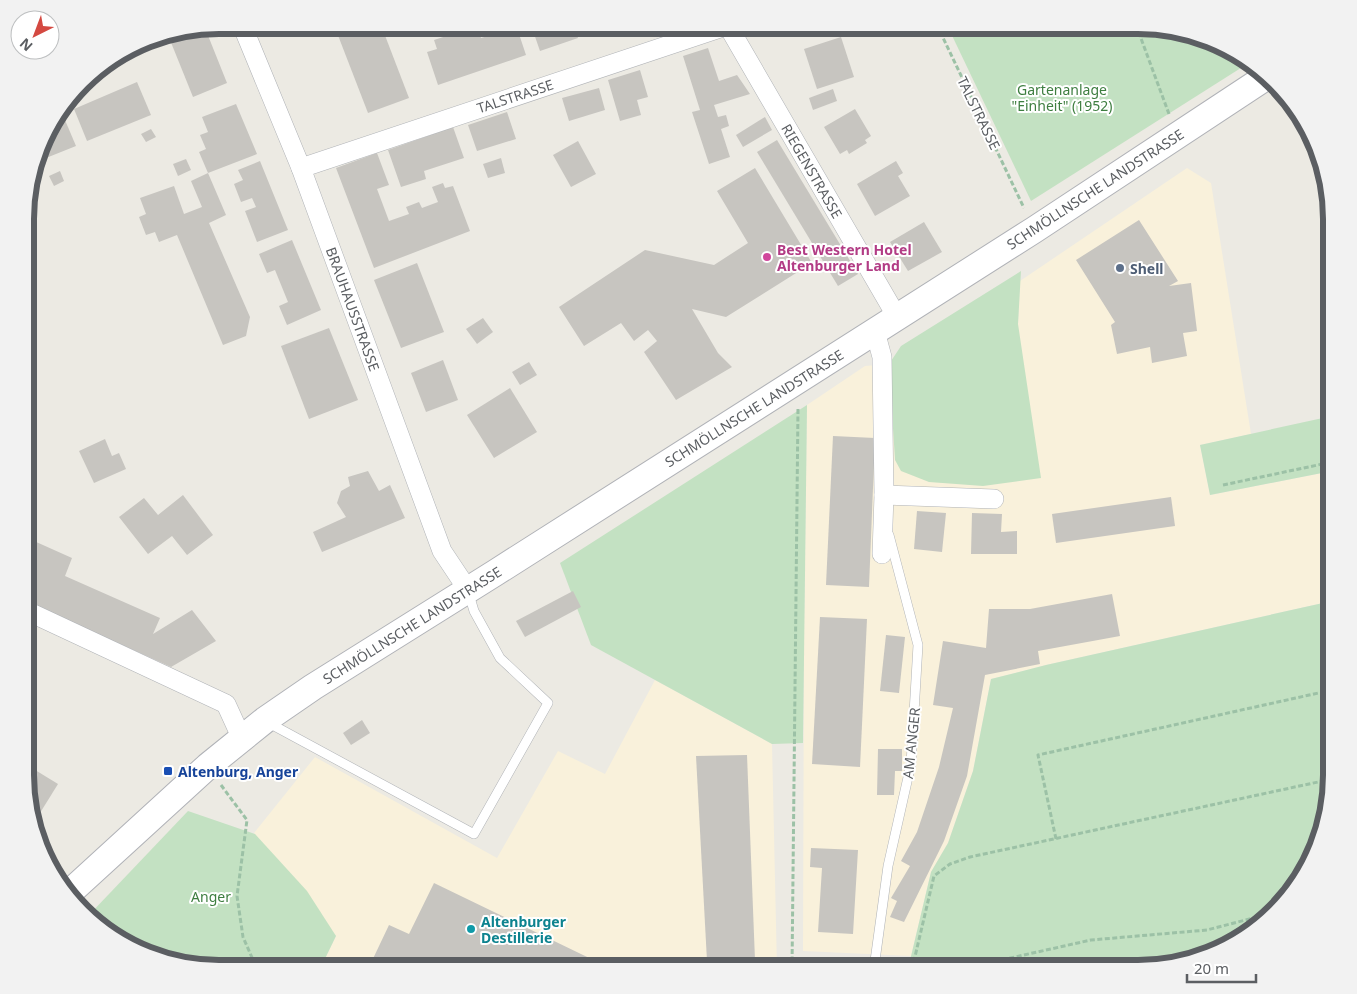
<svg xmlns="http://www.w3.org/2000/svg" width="1357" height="994" font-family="'Noto Sans',sans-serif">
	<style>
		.commercial { fill: #f9f1db }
		.green { fill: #c3e1c2 }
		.building { fill: #c7c5c0 }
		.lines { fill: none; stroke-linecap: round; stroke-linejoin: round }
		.service-casing { stroke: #b0b3b7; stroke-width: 10 }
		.minor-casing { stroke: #b0b3b7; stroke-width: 20 }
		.secondary-casing { stroke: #b0b2b7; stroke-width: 28 }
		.path { stroke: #9cc1a6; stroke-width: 3; stroke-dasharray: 5 2.5; stroke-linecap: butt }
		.service { stroke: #fff; stroke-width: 9 }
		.minor { stroke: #fff; stroke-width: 19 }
		.secondary { stroke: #fff; stroke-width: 26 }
		.hotel-dot { fill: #d1479c; stroke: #fff; stroke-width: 2 }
		.service-dot { fill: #5c6f8a; stroke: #fff; stroke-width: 2 }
		.transit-dot { fill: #1a4fb4; stroke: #fff; stroke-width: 2 }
		.culture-dot { fill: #0f9aa8; stroke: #fff; stroke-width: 2 }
		.labels { text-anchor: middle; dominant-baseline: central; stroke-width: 4; stroke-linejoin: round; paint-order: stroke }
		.park-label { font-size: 14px; fill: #3e7e40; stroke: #fff }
		.street-label { font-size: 14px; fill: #5b5e62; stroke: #fff }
		.hotel-label { font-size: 14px; font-weight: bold; fill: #b23c85; stroke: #fff; text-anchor: start }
		.service-label { font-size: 14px; font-weight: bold; fill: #4e5e75; stroke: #fff; text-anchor: start }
		.transit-label { font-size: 14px; font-weight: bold; fill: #164399; stroke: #fff; text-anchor: start }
		.culture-label { font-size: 14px; font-weight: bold; fill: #0d838f; stroke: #fff; text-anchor: start }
		.rim { fill: none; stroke: #5b5e62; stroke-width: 6 }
	</style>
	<rect width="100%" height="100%" fill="#eceae3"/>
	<!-- commercial -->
	<g class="commercial">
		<polygon points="1187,168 1211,183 1251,434 1200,445 1210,495 1332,471 1332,601 1046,665 991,679 973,771 948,843 931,872 911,956 803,951 804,632 807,405 865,366 889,364 1018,324 1020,281"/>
		<polygon points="655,680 772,744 777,969 320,969 336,936 254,833 315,757 497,858 558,751 605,774"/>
	</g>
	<!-- green -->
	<g class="green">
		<polygon points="947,25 1150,25 1212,40 1248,60 1244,66 1031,201"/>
		<polygon points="1021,271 1018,324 1041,478 983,486 929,482 901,471 895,460 889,364 901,346"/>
		<polygon points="807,405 803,743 772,744 591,645 560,563"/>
		<polygon points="1332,416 1332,471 1210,495 1200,445"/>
		<polygon points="1332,601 1332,787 1317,849 1292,893 1224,949 1138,969 908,969 931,872 948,843 973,771 991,679 1046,665"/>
		<polygon points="188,811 255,834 307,891 336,936 320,969 207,969 156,959 101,929 89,915"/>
	</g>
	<!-- building -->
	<g class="building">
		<polygon points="334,25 381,25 409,98 368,113"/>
		<polygon points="488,25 502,25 503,28 516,25 526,55 438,85 427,52 437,49 434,40 477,26 481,38 491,35"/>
		<polygon points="531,25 573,25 578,38 540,51"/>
		<polygon points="205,28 227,83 193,97 168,35"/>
		<polygon points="841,37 854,77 817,89 804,49"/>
		<polygon points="708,48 719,81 737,75 750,94 714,105 718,117 726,115 729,126 721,129 730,157 709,164 692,112 700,110 683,56"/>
		<polygon points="640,70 648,97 637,100 641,115 620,121 608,80"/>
		<polygon points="137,82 151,115 87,141 74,109"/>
		<polygon points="599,88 605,110 569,121 562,98"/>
		<polygon points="833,89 837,101 813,110 809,98"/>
		<polygon points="236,104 257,154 208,173 199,152 206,149 200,135 208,132 202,117"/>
		<polygon points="855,109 871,136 865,140 867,143 849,154 847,150 840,154 824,127"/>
		<polygon points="507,112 516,139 477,151 468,125"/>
		<polygon points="62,113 76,146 36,162 45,133"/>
		<polygon points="765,117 772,130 743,147 736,135"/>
		<polygon points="453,127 464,158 424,171 426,179 401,187 388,150"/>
		<polygon points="151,129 156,137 146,142 141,134"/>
		<polygon points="777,140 858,274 838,286 757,152"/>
		<polygon points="578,141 596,174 571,187 553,155"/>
		<polygon points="377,153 389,185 377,189 389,221 409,214 406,207 419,202 422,208 438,202 432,187 443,183 445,188 453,186 470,231 374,268 336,168"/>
		<polygon points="501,158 505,173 488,178 483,164"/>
		<polygon points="186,159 191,170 178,176 173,164"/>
		<polygon points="260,161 288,230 257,242 245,211 256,207 252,198 241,202 234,184 243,180 238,170"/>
		<polygon points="896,161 903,173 898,176 910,196 875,216 857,184"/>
		<polygon points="755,168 812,263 726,317 692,309 718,353 732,367 676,400 644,352 657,341 648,330 634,341 621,323 584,346 559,307 645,250 714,265 748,243 717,191"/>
		<polygon points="60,171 64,181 54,186 49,176"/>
		<polygon points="208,173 226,215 209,223 250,317 246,336 223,345 177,235 159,242 155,232 146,235 139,217 146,214 140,198 174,186 184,214 202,207 191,181"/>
		<polygon points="1139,220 1178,281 1169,286 1191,283 1197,331 1183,333 1187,356 1152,363 1150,347 1117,354 1111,325 1115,322 1076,260"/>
		<polygon points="924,222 942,252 908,271 890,242"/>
		<polygon points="292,240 321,310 287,325 279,306 288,302 275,270 267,273 259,254"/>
		<polygon points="417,263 444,332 401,348 374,280"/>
		<polygon points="483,318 493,332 477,344 466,329"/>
		<polygon points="329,328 358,400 309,419 281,346"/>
		<polygon points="443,360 458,400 426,412 411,373"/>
		<polygon points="529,362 537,375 520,385 512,372"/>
		<polygon points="510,388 537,432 494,458 467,415"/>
		<polygon points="833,436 875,438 869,587 826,585"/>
		<polygon points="105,439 112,456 119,453 126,469 94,483 79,451"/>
		<polygon points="368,471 379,491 390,485 405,518 322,552 313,532 346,517 337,503 341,491 350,486 348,477"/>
		<polygon points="183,495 213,535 187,555 172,536 148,554 119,517 144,498 158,515"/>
		<polygon points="1171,497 1175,526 1056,543 1052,514"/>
		<polygon points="917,511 946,513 942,552 914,549"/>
		<polygon points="972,513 1002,514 1001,532 1017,531 1017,554 971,554"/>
		<polygon points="1332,532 1332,565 1331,565 1325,533"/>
		<polygon points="34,541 72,558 65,576 160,618 153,634 192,610 216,641 171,667 27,602 27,559"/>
		<polygon points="573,591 581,607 525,637 516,621"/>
		<polygon points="1112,594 1120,636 1038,651 1040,664 985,675 967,776 944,841 904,922 890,917 897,901 891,898 910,866 901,861 917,832 939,767 953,708 933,705 943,641 986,648 989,609 1030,609"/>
		<polygon points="820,617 867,619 860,767 812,764"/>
		<polygon points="886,635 905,637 899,693 880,691"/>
		<polygon points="362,720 370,733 351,745 343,733"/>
		<polygon points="878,749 902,749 902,771 895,771 894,795 877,795"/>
		<polygon points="747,755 755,960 707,961 696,756"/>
		<polygon points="27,765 58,784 35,821 27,800"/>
		<polygon points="811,848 858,850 853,934 818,932 822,868 810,867"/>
		<polygon points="434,883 612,969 378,969 370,965 389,925 409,934"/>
		<polygon points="638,959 658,969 633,969"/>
	</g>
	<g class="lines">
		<defs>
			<g id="service">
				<polyline points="267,722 474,834 548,703 500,658 474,611 469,594"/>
				<polyline points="874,968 888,866 911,764 918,645 889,535"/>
			</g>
			<g id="minor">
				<polyline points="242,25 301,168 442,551 468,590"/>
				<polyline points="728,26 897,317"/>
				<polyline points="301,168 729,25"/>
				<polyline points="875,331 882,357 884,495 882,554"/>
				<polyline points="884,495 994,499"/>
				<polyline points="27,611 226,704 242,739"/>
				<polyline points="874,969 874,968"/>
			</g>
			<polyline id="secondary" points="69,893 208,766 265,720 313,687 495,573 1034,230 1266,77"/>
		</defs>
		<!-- service casing -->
		<use href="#service" class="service-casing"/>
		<!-- minor casing -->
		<use href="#minor" class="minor-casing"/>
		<!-- secondary casing -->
		<use href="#secondary" class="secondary-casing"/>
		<!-- path -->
		<g class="path">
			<polyline points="937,25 1024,208"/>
			<polyline points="1136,25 1169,114"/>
			<polyline points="27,430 31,522 27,539"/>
			<polyline points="1223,485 1332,462"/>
			<polyline points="221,785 247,820 237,896 243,937 257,969"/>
			<polyline points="1056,839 1038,755 1332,690"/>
			<polyline points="1265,915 1207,930 1091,940 997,961 913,965 934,876 950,864 970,857 1332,779"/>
			<polyline points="893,966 913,965"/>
			<polyline points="792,969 798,408"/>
		</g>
		<!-- service -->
		<use href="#service" class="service"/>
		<!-- minor -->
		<use href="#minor" class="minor"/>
		<!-- secondary -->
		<use href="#secondary" class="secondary"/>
	</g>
	<!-- markers -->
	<circle class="hotel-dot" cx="767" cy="257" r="5"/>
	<circle class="service-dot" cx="1120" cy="268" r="5"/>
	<rect class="transit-dot" x="163" y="766" width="10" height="10" rx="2.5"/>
	<circle class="culture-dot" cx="471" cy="929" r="5"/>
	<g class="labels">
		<!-- park labels -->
		<g class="park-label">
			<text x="1062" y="89">Gartenanlage<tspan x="1062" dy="16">"Einheit" (1952)</tspan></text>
			<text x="211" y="896">Anger</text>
		</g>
		<!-- street labels -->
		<g class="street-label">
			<text transform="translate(515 96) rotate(-18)">TALSTRASSE</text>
			<text transform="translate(979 113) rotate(64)">TALSTRASSE</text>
			<text transform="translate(812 171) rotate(60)">RIEGENSTRASSE</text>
			<text transform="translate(1095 189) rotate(-33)">SCHMÖLLNSCHE LANDSTRASSE</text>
			<text transform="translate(353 309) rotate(70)">BRAUHAUSSTRASSE</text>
			<text transform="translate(754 408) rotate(-32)">SCHMÖLLNSCHE LANDSTRASSE</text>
			<text transform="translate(412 625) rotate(-32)">SCHMÖLLNSCHE LANDSTRASSE</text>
			<text transform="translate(911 743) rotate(-84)">AM ANGER</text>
		</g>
		<!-- hotel labels -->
		<g class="hotel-label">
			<text x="777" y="249">Best Western Hotel<tspan x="777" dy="16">Altenburger Land</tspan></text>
		</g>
		<!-- service labels -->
		<g class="service-label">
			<text x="1130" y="268">Shell</text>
		</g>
		<!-- transit labels -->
		<g class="transit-label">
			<text x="178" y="771">Altenburg, Anger</text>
		</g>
		<!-- culture labels -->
		<g class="culture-label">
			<text x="481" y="921">Altenburger<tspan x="481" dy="16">Destillerie</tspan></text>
		</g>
	</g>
	<!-- crop -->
	<path d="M0 0H1357V994H0ZM219 34H1138A185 185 0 0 1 1323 219V775A185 185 0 0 1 1138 960H219A185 185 0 0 1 34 775V219A185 185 0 0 1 219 34Z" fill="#f2f2f2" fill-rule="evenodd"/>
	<path class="rim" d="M219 34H1138A185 185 0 0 1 1323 219V775A185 185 0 0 1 1138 960H219A185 185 0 0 1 34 775V219A185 185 0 0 1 219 34Z"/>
	<!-- north arrow -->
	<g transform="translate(35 35) rotate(222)"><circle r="24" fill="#ffffff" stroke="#bdbfc0"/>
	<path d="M0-4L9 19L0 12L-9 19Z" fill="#d44941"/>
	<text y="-8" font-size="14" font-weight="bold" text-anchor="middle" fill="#5b5e62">N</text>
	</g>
	<!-- scale -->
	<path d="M1187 974v8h69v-8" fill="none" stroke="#5b5e62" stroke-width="2.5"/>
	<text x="1194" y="974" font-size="15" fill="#5b5e62" stroke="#ffffff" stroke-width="4" paint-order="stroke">20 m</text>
</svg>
